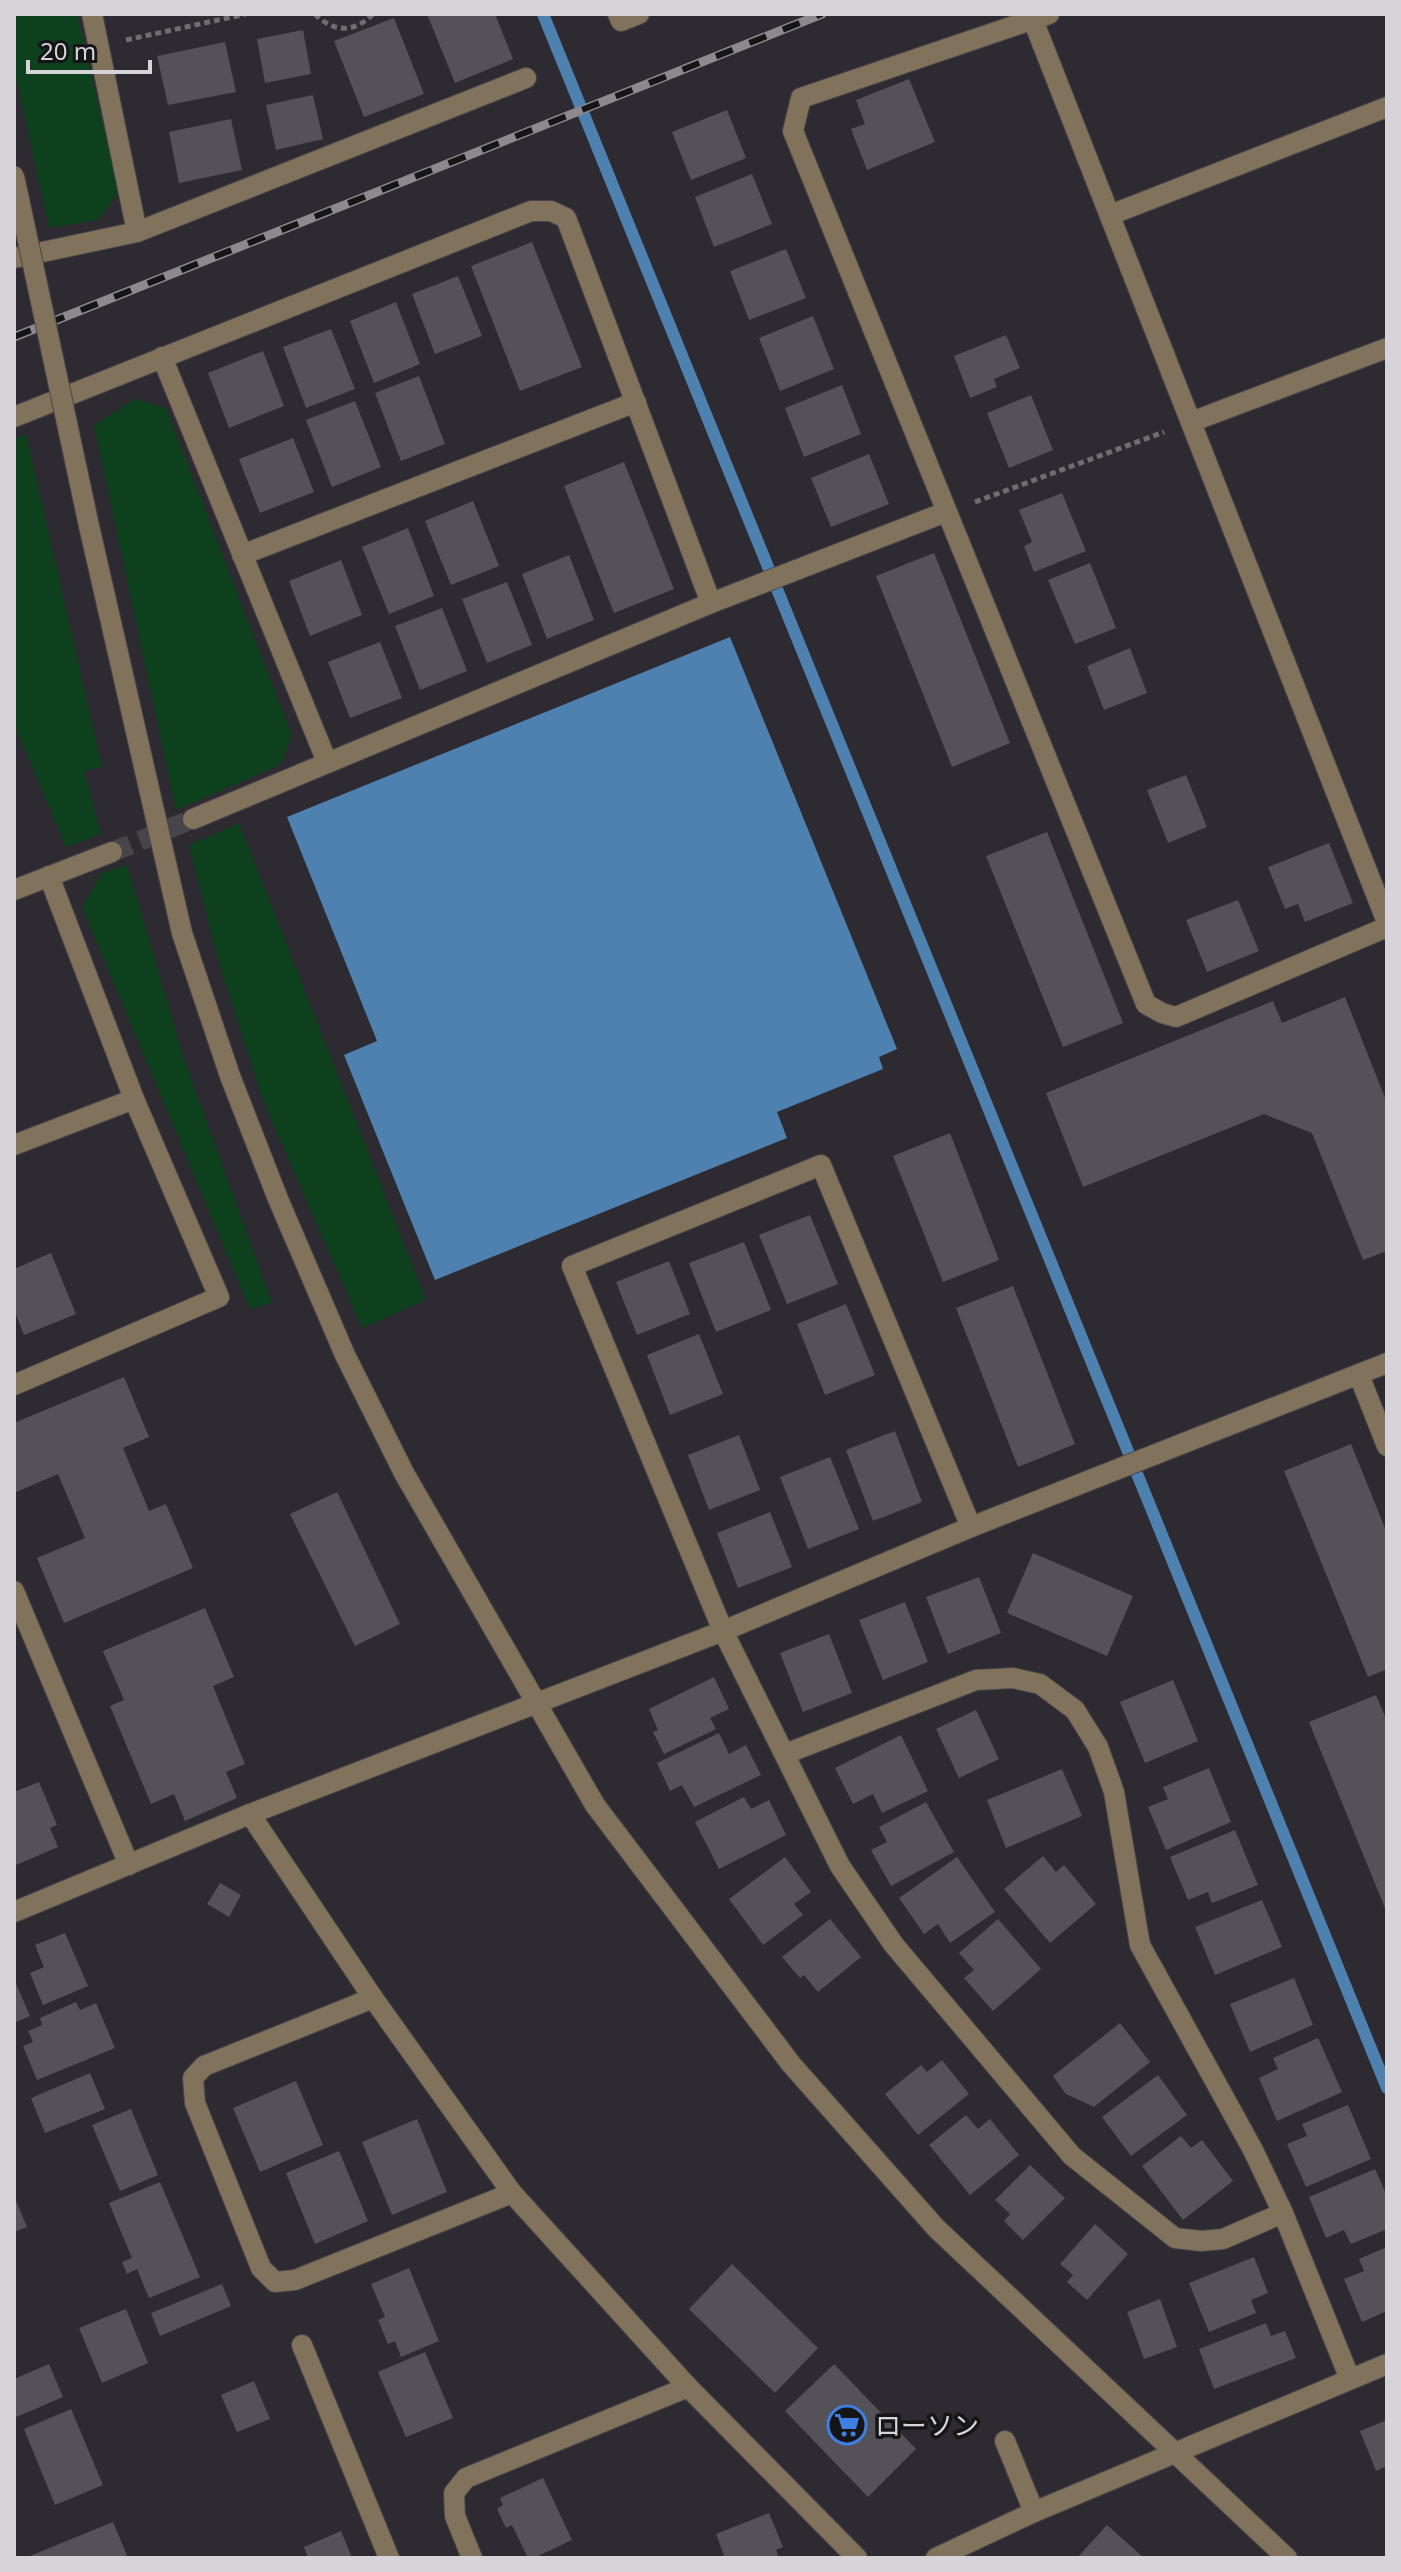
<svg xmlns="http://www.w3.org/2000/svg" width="1401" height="2572" font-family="'Noto Sans','Noto Sans JP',sans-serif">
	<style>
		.green { fill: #0d411e }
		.water { fill: #4e81af }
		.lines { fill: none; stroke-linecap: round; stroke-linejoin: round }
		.stream { stroke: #4e81af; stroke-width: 12 }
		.building { fill: #555158 }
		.minor-tunnel { stroke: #47444a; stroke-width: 20; stroke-dasharray: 20 10; stroke-linecap: butt }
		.minor-casing { stroke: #49454c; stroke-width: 22 }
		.path { stroke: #706c72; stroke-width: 5; stroke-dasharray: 6 4; stroke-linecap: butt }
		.minor { stroke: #81735b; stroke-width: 20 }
		.rail-casing { stroke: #8c898f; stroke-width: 9 }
		.rail { stroke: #151416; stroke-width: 6; stroke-dasharray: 18; stroke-linecap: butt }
		.minor-bridge-casing { stroke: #49454c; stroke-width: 22; stroke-linecap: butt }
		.minor-bridge { stroke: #81735b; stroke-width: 20 }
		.labels { text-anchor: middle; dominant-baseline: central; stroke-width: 7; stroke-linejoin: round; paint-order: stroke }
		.poi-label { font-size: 26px; fill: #d6d4d8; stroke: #151416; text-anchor: start }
	</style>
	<rect width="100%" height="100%" fill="#2e2a31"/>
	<!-- green -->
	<g class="green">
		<polygon points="14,14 77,14 119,192 98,220 49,228 14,68"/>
		<polygon points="135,399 166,408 292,736 280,765 176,810 94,425"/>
		<polygon points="26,434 102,767 84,771 101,834 66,847 14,724 14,439"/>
		<polygon points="239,823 426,1300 362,1328 264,1103 218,960 189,845"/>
		<polygon points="127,865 184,1059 272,1303 250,1309 82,907 102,873"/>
	</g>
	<!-- water -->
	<polygon class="water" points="730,637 897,1049 879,1057 883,1069 777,1112 787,1138 435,1280 344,1055 377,1041 287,817"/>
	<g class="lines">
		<!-- stream -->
		<polyline class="stream" points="543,14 1387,2088"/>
	</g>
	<!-- building -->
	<g class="building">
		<polygon points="427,14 495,14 513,59 455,83"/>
		<polygon points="394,18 424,94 364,117 334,41"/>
		<polygon points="303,30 311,74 265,83 257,39"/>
		<polygon points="225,42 236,92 168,105 157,56"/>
		<polygon points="909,79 935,142 867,170 851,129 865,124 856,100"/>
		<polygon points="313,95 323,139 276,150 266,105"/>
		<polygon points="727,110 746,158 691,180 672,132"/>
		<polygon points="231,119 242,170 179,183 169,132"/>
		<polygon points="752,174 772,224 714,247 695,197"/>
		<polygon points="532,242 582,367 520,391 471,266"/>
		<polygon points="786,249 806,298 749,320 730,271"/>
		<polygon points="458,276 482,336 435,354 412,294"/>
		<polygon points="396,302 420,364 374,383 350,321"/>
		<polygon points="813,316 834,369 780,391 759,338"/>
		<polygon points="331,329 355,389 306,408 283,347"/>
		<polygon points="1006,335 1020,368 994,379 997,387 970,398 954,356"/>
		<polygon points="263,351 284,406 229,428 208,373"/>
		<polygon points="419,376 445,444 401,461 375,393"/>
		<polygon points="842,385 861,434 804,457 785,408"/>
		<polygon points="1031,395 1053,450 1009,468 987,413"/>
		<polygon points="355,401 381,467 332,487 306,420"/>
		<polygon points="293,438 314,492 260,513 239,459"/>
		<polygon points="869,454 889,504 831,527 811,478"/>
		<polygon points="624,462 674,589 614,613 564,486"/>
		<polygon points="1062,493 1086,551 1034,572 1024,546 1032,542 1019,510"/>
		<polygon points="473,501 499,566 451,585 425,521"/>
		<polygon points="408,528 434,596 389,614 362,547"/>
		<polygon points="934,553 1010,743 952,767 876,576"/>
		<polygon points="569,555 594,620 547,639 522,574"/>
		<polygon points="341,560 362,615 310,636 289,581"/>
		<polygon points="1090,563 1116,628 1075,644 1048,580"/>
		<polygon points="507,582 532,645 487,663 462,599"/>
		<polygon points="442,608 467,671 420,690 395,626"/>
		<polygon points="380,642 402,698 350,718 328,662"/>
		<polygon points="1130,648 1147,693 1104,710 1087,666"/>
		<polygon points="1186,775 1207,827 1168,843 1147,790"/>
		<polygon points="1047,832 1123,1023 1063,1047 986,856"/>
		<polygon points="1329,843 1353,903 1305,922 1298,904 1285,909 1268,867"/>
		<polygon points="1238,900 1259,951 1207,972 1186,920"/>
		<polygon points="1345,997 1387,1103 1387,1251 1363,1260 1312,1133 1264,1114 1083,1187 1046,1093 1273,1001 1282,1023"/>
		<polygon points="950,1133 999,1260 943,1282 893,1156"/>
		<polygon points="810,1215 838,1284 787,1304 759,1235"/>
		<polygon points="744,1242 771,1310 716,1332 689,1263"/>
		<polygon points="51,1253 76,1314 24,1335 14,1310 14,1269"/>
		<polygon points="669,1261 690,1314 637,1335 616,1282"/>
		<polygon points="1013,1286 1075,1444 1018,1467 956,1308"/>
		<polygon points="846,1304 875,1375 825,1395 797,1324"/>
		<polygon points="699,1334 723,1394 670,1415 647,1355"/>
		<polygon points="124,1377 149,1437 123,1448 149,1511 166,1504 193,1568 64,1623 37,1558 85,1538 58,1474 14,1493 14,1423"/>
		<polygon points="895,1431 922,1502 873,1521 846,1450"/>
		<polygon points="739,1435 760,1490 709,1510 688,1455"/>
		<polygon points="1351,1444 1387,1533 1387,1669 1368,1677 1284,1471"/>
		<polygon points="830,1457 859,1529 808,1549 780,1477"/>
		<polygon points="337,1492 400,1624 355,1646 290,1514"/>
		<polygon points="770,1512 792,1567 738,1588 717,1533"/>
		<polygon points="1033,1553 1133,1596 1107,1656 1007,1613"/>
		<polygon points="979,1577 1001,1633 948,1654 926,1597"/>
		<polygon points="905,1602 928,1662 883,1680 859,1620"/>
		<polygon points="205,1608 234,1677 213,1686 245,1764 226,1772 237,1798 185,1821 174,1794 151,1804 110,1706 124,1700 103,1651"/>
		<polygon points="829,1634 852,1693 803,1712 780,1653"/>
		<polygon points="714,1677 729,1709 710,1718 716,1729 664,1754 653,1732 658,1730 649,1709"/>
		<polygon points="1173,1680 1198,1741 1145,1763 1120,1702"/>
		<polygon points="1376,1695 1387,1721 1387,1913 1309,1722"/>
		<polygon points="976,1710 999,1759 959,1778 936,1729"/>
		<polygon points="719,1733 729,1754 746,1745 761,1775 694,1807 682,1785 670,1791 657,1763"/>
		<polygon points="901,1735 928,1791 882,1813 873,1794 853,1804 835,1768"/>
		<polygon points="1209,1768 1231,1822 1166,1850 1148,1807 1168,1799 1163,1787"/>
		<polygon points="1062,1769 1082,1816 1006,1848 987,1800"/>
		<polygon points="39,1782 57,1825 50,1828 58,1847 16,1865 14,1860 14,1792"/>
		<polygon points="744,1797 751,1809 769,1800 786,1835 719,1869 695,1822"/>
		<polygon points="926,1802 954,1852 891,1886 871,1850 887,1842 879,1827"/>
		<polygon points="1235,1830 1258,1885 1212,1903 1208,1892 1188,1900 1170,1857"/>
		<polygon points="1043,1856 1056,1872 1064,1865 1096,1904 1050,1943 1004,1889"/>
		<polygon points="785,1857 811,1892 794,1904 803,1915 763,1945 729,1899"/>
		<polygon points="957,1857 995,1912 950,1943 938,1924 924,1934 899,1898"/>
		<polygon points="220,1883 241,1895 229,1917 207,1904"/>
		<polygon points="1262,1900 1282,1947 1215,1975 1195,1927"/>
		<polygon points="830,1919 861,1957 818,1992 804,1975 800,1978 782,1957"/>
		<polygon points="998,1919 1041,1969 993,2011 964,1978 974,1970 959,1953"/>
		<polygon points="65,1933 88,1986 43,2005 30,1973 44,1967 35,1945"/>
		<polygon points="1294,1978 1313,2025 1250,2052 1230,2004"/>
		<polygon points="14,1979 30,2016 14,2023"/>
		<polygon points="76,2002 80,2010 96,2003 115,2048 37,2080 23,2046 33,2042 28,2031 42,2025 40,2018"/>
		<polygon points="1120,2023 1150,2062 1094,2107 1066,2094 1053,2076"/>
		<polygon points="1318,2038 1342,2092 1277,2121 1259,2078 1278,2069 1273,2058"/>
		<polygon points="942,2060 969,2094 918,2135 885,2094 921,2065 927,2072"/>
		<polygon points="90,2073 105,2109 45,2133 31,2098"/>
		<polygon points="1158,2075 1187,2115 1131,2156 1102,2117"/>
		<polygon points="296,2081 323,2145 260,2172 233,2108"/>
		<polygon points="1348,2105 1371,2159 1306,2187 1287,2144 1307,2136 1302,2124"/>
		<polygon points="131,2109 158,2175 120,2191 92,2125"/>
		<polygon points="966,2115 978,2129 990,2119 1019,2155 970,2195 929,2145"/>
		<polygon points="417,2119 447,2192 392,2215 362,2142"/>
		<polygon points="1181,2136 1191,2148 1202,2140 1233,2181 1183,2220 1142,2166"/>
		<polygon points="339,2151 368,2221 315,2244 286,2173"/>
		<polygon points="1030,2165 1065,2198 1023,2240 1004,2221 1010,2214 995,2200"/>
		<polygon points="1375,2169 1387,2196 1387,2229 1351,2244 1344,2230 1326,2238 1309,2197"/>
		<polygon points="160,2182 200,2277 149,2298 137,2269 127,2274 122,2262 132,2258 109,2203"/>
		<polygon points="14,2196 27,2227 14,2232"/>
		<polygon points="1095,2224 1128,2254 1087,2300 1067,2282 1073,2275 1060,2264"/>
		<polygon points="1387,2247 1387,2311 1362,2322 1344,2279 1364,2271 1359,2259"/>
		<polygon points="1254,2257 1268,2293 1251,2300 1256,2313 1209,2332 1189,2283"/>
		<polygon points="732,2264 818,2348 775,2393 689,2309"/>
		<polygon points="409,2268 439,2341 401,2357 395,2341 388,2344 378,2320 385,2317 371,2284"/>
		<polygon points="222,2284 231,2306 160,2336 151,2313"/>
		<polygon points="1160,2299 1177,2347 1144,2359 1127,2312"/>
		<polygon points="126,2309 148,2363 102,2383 79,2328"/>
		<polygon points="1266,2323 1271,2336 1285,2331 1296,2358 1214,2389 1199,2349"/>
		<polygon points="425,2352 453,2418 406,2437 378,2372"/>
		<polygon points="49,2364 63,2397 14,2418 14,2379"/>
		<polygon points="834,2364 916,2449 868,2497 785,2411"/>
		<polygon points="254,2381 270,2419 237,2432 221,2395"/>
		<polygon points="71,2409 103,2485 55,2505 24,2429"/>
		<polygon points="1387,2420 1387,2466 1376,2471 1360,2431"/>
		<polygon points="543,2478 572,2540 534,2558 528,2558 512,2525 506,2528 497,2509 503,2505 500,2498"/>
		<polygon points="769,2513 783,2547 776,2550 779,2558 725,2558 716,2534"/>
		<polygon points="113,2522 128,2558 25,2558"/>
		<polygon points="1107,2525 1144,2558 1077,2558"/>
		<polygon points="341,2531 352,2558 308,2558 304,2547"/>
	</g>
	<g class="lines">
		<!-- minor-tunnel -->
		<polyline class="minor-tunnel" points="112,852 193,819"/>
		<defs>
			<g id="minor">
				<polyline points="618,14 621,21 639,14"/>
				<polyline points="1049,14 801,98 793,131 1146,1004 1162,1013 1176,1017 1387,927"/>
				<polyline points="1033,20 1387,922"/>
				<polyline points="1110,215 1387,107"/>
				<polyline points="137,232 526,78"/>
				<polyline points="14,258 137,232 92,14"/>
				<polyline points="162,357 327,762"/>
				<polyline points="14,417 531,211 551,211 566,218 711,603"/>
				<polyline points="1191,422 1387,348"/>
				<polyline points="89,526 182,933 230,1076 278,1199 345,1355 404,1473 595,1805 791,2064 936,2228 1287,2558"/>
				<polyline points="242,555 636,402"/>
				<polyline points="193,819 711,603 946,512"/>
				<polyline points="14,890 112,852"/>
				<polyline points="14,1145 134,1099"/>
				<polyline points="1359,1375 1387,1446"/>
				<polyline points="14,1385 219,1297 134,1099 49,876"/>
				<polyline points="971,1527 821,1165 572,1266 723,1631 840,1866 894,1945 1072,2156 1175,2238 1201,2241 1223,2239 1283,2213"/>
				<polyline points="14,1591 129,1865"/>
				<polyline points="785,1754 976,1680 1013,1678 1040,1684 1075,1710 1098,1747 1114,1792 1140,1945 1253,2150 1283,2213 1350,2379"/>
				<polyline points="250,1814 373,1998 512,2193 688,2387 857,2558"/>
				<polyline points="14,1912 250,1814 723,1631 971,1527 1387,1363"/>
				<polyline points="373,1998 204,2066 193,2078 195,2103 261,2268 275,2282 295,2280 512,2193"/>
				<polyline points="302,2345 389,2558"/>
				<polyline points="1005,2441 1034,2512"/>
				<polyline points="472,2558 455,2516 454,2493 466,2478 688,2387"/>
				<polyline points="936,2558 1034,2512 1387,2364"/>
			</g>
		</defs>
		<!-- minor casing -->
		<use href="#minor" class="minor-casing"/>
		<!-- path -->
		<g class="path">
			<path d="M 315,14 C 334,33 354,33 373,14"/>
			<polyline points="126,40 246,14"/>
			<polyline points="975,502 1164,432"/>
		</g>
		<!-- minor -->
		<use href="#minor" class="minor"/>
		<defs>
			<polyline id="rail" points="14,337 822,14"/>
		</defs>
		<!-- rail casing -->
		<use href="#rail" class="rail-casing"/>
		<!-- rail -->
		<use href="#rail" class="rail"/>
		<defs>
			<polyline id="minor-bridge" points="14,176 89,526"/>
		</defs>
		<!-- minor-bridge casing -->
		<use href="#minor-bridge" class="minor-bridge-casing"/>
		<!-- minor-bridge -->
		<use href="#minor-bridge" class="minor-bridge"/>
	</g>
	<!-- icons -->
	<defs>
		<symbol id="supermarket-ring" viewBox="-11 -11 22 22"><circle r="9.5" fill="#151416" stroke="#3f7fe0" stroke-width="1.5"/><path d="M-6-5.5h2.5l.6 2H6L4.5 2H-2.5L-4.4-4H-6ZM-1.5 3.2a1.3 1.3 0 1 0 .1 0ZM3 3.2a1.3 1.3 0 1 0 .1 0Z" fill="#3f7fe0"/></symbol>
	</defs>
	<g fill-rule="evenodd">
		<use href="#supermarket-ring" x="825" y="2403" width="44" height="44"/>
	</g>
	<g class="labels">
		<!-- poi labels -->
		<g class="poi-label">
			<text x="875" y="2425">ローソン</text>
		</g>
	</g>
	<!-- border -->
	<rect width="1401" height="2572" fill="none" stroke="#d6d4d8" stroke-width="32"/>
	<!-- scale -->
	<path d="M28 60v12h122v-12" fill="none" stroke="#d6d4d8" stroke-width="4"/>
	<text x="40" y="60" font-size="24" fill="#d6d4d8" stroke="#151416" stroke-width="6" paint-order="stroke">20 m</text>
</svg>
